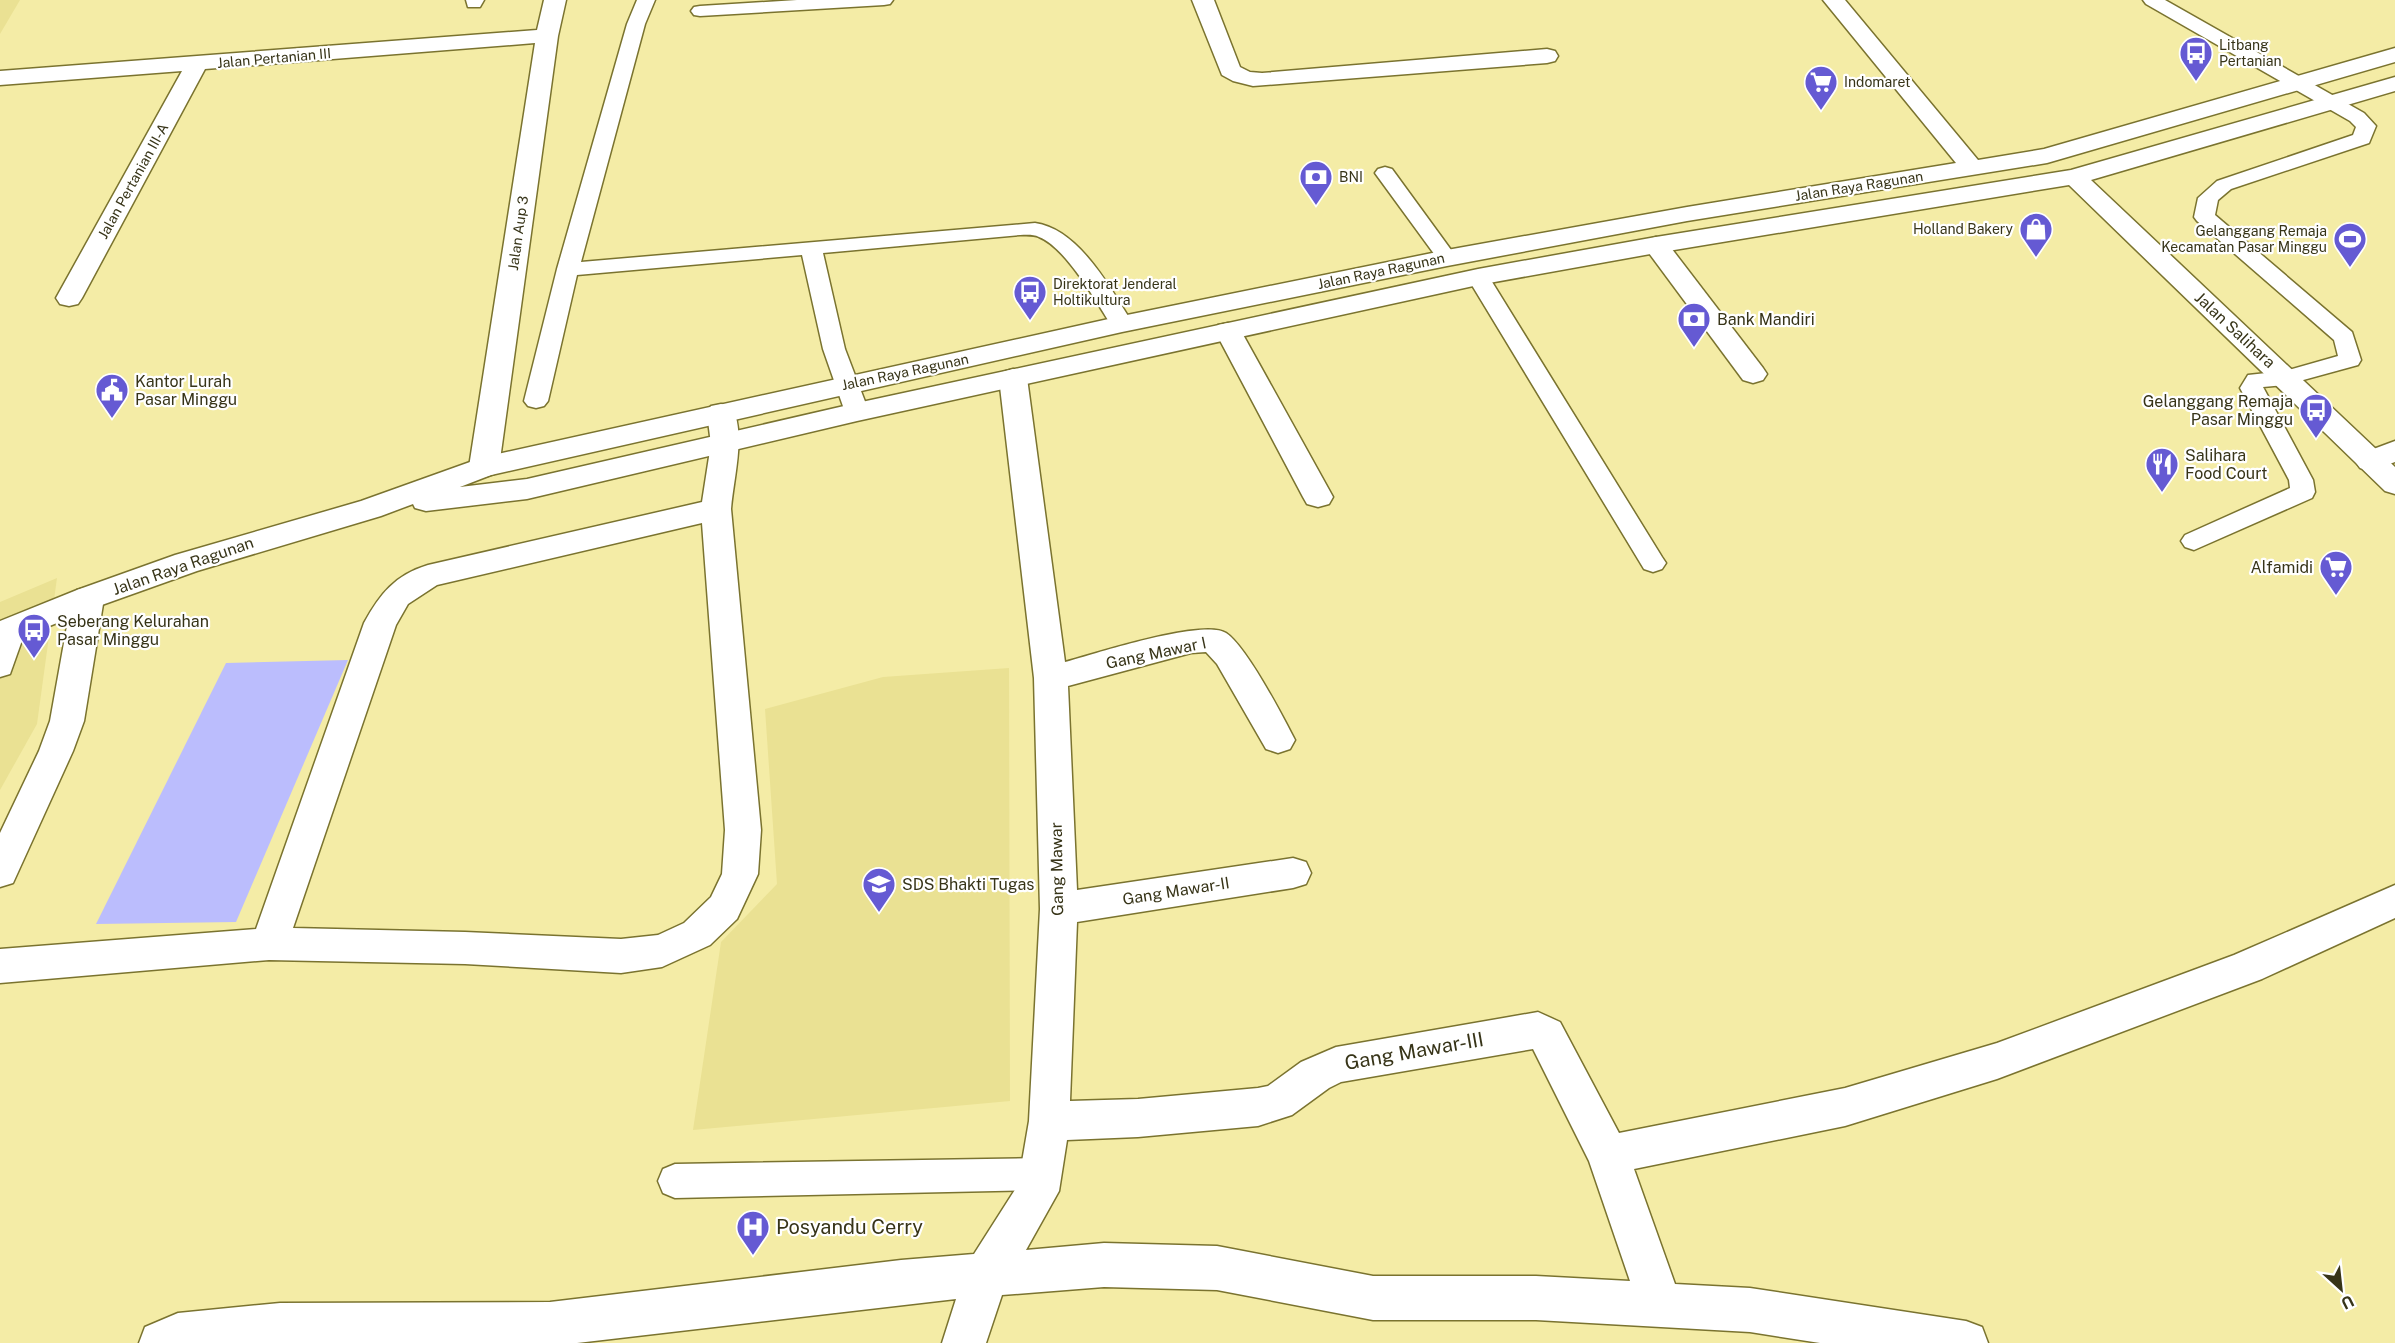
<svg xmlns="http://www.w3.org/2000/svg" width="2395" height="1343" font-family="'Public Sans',sans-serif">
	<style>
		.built { fill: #eae193 }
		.green { fill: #bbbdfd }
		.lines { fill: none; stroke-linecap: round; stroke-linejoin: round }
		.lane-casing { stroke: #7a732f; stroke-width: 3 }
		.street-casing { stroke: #7a732f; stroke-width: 3 }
		.secondary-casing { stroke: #7a732f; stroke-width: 3 }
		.lane { fill: #fff; fill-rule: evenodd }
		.street { fill: #fff; fill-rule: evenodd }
		.secondary { fill: #fff; fill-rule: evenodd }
		.labels { text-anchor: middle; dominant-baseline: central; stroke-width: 4.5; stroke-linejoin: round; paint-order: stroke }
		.far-poi-label { font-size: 14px; fill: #373418; stroke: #fff; text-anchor: start }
		.far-street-label { font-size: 14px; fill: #373418; stroke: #fff }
		.poi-label { font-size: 16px; fill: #373418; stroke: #fff; text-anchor: start }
		.street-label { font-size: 16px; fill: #373418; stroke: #fff }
		.near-street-label { font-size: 20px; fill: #373418; stroke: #fff }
		.near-poi-label { font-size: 20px; fill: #373418; stroke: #fff; text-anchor: start }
	</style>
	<rect width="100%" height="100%" fill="#f4eca6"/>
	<!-- built -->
	<g class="built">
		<polygon points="0,0 20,0 0,34"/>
		<polygon points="57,578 37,724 0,790 0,602"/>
		<polygon points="1009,668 1010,1101 693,1130 721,942 777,884 765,709 883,677"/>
	</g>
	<!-- green -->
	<polygon class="green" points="348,660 236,922 96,924 226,663"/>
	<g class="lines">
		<defs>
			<g id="lane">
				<polygon points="466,0 484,0 480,7 468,7"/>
				<path d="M 637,0 L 655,0 L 645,24 L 581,262 L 1035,223 C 1079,229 1111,289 1133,324 L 1130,329 L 1122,331 L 1114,329 C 1097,304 1067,248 1039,237 C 1033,234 1026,235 1020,235 L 823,253 L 845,349 L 869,412 L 865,417 L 857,420 L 849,417 L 845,412 L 823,349 L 802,255 L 577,275 L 548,401 L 544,406 L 536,408 L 528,406 L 524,401 L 557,269 L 627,24 Z"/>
				<polygon points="797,0 893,0 890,4 884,5 700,16 694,15 691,11 694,7 700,6"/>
				<polygon points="2143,0 2165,0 2364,113 2376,126 2369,143 2231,189 2218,200 2215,215 2352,332 2361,360 2358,365 2285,385 2263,387 2313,480 2315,492 2312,498 2194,550 2185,547 2181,541 2185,535 2290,488 2289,480 2240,388 2248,375 2285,371 2338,356 2334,340 2197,221 2194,217 2198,198 2217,181 2353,135 2356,127 2350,121 2146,4"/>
				<polygon points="1385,167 1392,169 1454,254 1458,258 1454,262 1447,264 1440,262 1375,173 1378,169"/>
				<polygon points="1478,271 1486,272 1489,277 1662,557 1666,563 1662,569 1653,572 1644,569 1467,277 1470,272"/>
				<polygon points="13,619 22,622 26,629 10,674 0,677 0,629 4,622"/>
				<polygon points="1041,1158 1053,1162 1058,1174 1053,1186 1041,1190 675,1198 663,1193 658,1181 663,1169 675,1164"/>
			</g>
			<g id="street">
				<polygon points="544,0 566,0 558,36 499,467 494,474 484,477 474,474 469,467 535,43 205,69 82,298 78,304 69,306 60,304 56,298 182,71 0,85 0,71 537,30"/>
				<polygon points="1192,0 1214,0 1240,67 1250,72 1262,73 1547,49 1555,51 1558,56 1555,61 1547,63 1253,86 1233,81 1222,75"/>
				<polygon points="1656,237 1665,240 1763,368 1767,374 1763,380 1753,383 1743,380 1643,245 1647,240"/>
				<polygon points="1228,323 1238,325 1241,331 1333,497 1329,504 1318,507 1307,504 1303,497 1215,331 1218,325"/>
				<path d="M 1013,369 L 1023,372 L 1027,378 L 1065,662 C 1094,654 1204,618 1226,633 C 1247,647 1282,715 1295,740 L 1290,749 L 1278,753 L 1266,749 L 1217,664 L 1206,652 L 1191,653 L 1068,686 L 1077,890 L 1293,858 L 1306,862 L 1311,873 L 1306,884 L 1293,888 L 1077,922 L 1070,1101 L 1138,1099 L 1258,1088 L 1268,1086 L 1301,1062 L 1336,1047 L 1538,1012 L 1560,1022 L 1619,1133 L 1845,1088 L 1997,1043 L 2234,955 L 2395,885 L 2395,918 L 2262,979 L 1997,1079 L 1845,1126 L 1634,1169 L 1675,1284 L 1750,1288 L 1966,1321 L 1982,1327 L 1988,1343 L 1820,1343 L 1750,1332 L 1536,1320 L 1373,1320 L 1217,1290 L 1104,1287 L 1002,1295 L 986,1343 L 942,1343 L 956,1299 L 577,1343 L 139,1343 L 145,1327 L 178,1313 L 280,1303 L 550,1302 L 901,1260 L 974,1254 L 1018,1185 L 1029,1121 L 1040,909 L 1034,678 L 999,378 L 1003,372 ZM 1533,1049 L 1589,1161 L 1630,1281 L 1536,1276 L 1373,1276 L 1217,1246 L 1104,1243 L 1026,1250 L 1059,1191 L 1067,1140 L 1138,1137 L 1258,1126 L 1292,1115 L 1329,1088 L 1341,1082 Z"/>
				<path d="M 721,404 L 731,406 C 747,431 733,480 731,509 L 761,830 L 758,874 L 737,919 L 710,945 L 662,967 L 621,973 L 465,964 L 269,960 L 0,983 L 0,949 L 256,929 L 364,623 C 380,594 395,575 428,565 L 702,502 L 711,444 L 707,413 L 711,406 ZM 702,523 L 725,830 L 722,874 L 711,897 L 684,923 L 658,935 L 621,939 L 465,932 L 293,928 L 396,625 L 408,604 L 437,585 Z"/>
				<polygon points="2395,441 2395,462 2370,471 2360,468 2355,461 2360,454"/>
				<polygon points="88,587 99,590 104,598 84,721 73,751 13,883 0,887 0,833 39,751 50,721 72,598 77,590"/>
			</g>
			<polygon id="secondary" points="1823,0 1845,0 1978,160 2044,149 2395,48 2395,62 2047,163 1687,221 1447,266 1122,332 491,475 460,487 527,479 857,403 1478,269 1656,237 2071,170 2395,77 2395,91 2091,180 2395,467 2395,494 2385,491 2069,185 1656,253 1478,285 857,421 527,499 426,511 415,508 413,504 381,516 197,571 99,606 0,646 0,621 77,590 175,555 361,501 484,457 1122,316 1447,250 1687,207 1956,163"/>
		</defs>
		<!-- lane casing -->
		<use href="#lane" class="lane-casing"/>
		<!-- street casing -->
		<use href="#street" class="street-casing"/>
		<!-- secondary casing -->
		<use href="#secondary" class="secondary-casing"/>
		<!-- lane -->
		<use href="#lane" class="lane"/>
		<!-- street -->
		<use href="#street" class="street"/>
		<!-- secondary -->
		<use href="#secondary" class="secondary"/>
	</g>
	<!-- icons -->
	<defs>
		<symbol id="bus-pin" viewBox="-11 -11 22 30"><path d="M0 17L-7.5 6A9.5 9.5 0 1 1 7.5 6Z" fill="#655ad3" stroke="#fff"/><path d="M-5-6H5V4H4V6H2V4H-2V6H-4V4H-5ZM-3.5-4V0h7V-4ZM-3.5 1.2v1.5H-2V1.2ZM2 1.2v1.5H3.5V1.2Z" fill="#fff"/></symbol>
		<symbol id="supermarket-pin" viewBox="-11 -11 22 30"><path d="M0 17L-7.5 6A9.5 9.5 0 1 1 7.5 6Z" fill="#655ad3" stroke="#fff"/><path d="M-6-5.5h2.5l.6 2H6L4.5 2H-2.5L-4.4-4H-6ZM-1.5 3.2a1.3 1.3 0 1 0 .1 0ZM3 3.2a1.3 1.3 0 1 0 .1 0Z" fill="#fff"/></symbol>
		<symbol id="bank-pin" viewBox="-11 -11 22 30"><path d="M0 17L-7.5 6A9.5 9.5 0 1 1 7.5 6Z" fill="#655ad3" stroke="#fff"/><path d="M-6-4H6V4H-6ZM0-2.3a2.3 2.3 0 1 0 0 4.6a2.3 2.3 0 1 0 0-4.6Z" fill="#fff"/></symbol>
		<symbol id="shop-pin" viewBox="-11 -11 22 30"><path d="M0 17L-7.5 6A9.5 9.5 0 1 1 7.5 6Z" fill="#655ad3" stroke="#fff"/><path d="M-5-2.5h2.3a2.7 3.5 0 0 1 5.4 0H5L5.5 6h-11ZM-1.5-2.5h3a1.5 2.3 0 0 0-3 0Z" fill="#fff"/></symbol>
		<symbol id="stadium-pin" viewBox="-11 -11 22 30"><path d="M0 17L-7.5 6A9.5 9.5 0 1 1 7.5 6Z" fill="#655ad3" stroke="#fff"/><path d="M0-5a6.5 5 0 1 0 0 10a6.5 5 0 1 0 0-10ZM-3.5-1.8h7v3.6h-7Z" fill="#fff"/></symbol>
		<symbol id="civic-pin" viewBox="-11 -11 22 30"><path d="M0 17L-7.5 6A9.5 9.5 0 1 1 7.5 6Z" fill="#655ad3" stroke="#fff"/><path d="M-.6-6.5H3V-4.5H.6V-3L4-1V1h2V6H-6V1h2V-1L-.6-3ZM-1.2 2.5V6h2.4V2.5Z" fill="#fff"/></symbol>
		<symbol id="restaurant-pin" viewBox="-11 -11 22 30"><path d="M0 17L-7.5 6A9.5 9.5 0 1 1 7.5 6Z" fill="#655ad3" stroke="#fff"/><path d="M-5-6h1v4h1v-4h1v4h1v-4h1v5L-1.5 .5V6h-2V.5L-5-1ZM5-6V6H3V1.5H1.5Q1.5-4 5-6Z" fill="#fff"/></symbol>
		<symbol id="school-pin" viewBox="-11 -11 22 30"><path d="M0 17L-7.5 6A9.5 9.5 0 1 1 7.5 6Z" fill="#655ad3" stroke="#fff"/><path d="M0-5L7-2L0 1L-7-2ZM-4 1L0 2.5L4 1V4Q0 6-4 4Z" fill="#fff"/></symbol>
		<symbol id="hospital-pin" viewBox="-11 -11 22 30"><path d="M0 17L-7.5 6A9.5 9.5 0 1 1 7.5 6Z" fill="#655ad3" stroke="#fff"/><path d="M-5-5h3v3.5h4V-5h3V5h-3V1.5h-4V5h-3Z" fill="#fff"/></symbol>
	</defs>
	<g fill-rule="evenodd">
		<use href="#bus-pin" x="2177" y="34" width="38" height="52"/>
		<use href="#supermarket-pin" x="1802" y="63" width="38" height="52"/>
		<use href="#bank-pin" x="1297" y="158" width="38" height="52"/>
		<use href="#shop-pin" x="2017" y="210" width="38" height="52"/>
		<use href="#stadium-pin" x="2331" y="220" width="38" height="52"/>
		<use href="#bus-pin" x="1011" y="273" width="38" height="52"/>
		<use href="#bank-pin" x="1675" y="300" width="38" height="52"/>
		<use href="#civic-pin" x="93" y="371" width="38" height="52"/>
		<use href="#bus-pin" x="2297" y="391" width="38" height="52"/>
		<use href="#restaurant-pin" x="2143" y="445" width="38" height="52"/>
		<use href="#supermarket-pin" x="2317" y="548" width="38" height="52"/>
		<use href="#bus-pin" x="15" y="611" width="38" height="52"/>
		<use href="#school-pin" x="860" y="865" width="38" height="52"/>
		<use href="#hospital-pin" x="734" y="1208" width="38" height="52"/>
	</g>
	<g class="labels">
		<!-- far-poi labels -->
		<g class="far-poi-label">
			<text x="2219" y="45">Litbang<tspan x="2219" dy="16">Pertanian</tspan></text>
			<text x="1844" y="82">Indomaret</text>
			<text x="1339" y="177">BNI</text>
			<text x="2013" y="229" text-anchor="end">Holland Bakery</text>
			<text x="2327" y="231" text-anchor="end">Gelanggang Remaja<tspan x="2327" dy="16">Kecamatan Pasar Minggu</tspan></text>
			<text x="1053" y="284">Direktorat Jenderal<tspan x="1053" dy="16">Holtikultura</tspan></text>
		</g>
		<!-- far-street labels -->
		<g class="far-street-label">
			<text transform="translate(274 58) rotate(-5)">Jalan Pertanian III</text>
			<text transform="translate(133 181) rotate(-61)">Jalan Pertanian III-A</text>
			<text transform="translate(1859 186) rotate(-9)">Jalan Raya Ragunan</text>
			<text transform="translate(518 233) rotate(-82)">Jalan Aup 3</text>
			<text transform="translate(1381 271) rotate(-12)">Jalan Raya Ragunan</text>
			<text transform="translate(905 372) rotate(-12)">Jalan Raya Ragunan</text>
		</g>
		<!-- poi labels -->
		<g class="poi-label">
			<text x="1717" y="319">Bank Mandiri</text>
			<text x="135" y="381">Kantor Lurah<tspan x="135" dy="18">Pasar Minggu</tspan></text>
			<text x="2293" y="401" text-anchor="end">Gelanggang Remaja<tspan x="2293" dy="18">Pasar Minggu</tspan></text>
			<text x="2185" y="455">Salihara<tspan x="2185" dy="18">Food Court</tspan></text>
			<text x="2313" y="567" text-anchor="end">Alfamidi</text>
			<text x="57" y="621">Seberang Kelurahan<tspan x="57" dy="18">Pasar Minggu</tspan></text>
			<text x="902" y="884">SDS Bhakti Tugas</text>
		</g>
		<!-- street labels -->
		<g class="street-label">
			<text transform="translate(2235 330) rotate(43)">Jalan Salihara</text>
			<text transform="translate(183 566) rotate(-19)">Jalan Raya Ragunan</text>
			<text transform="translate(1156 653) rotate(-12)">Gang Mawar I</text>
			<text transform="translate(1057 869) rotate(-91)">Gang Mawar</text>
			<text transform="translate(1176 891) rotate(-9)">Gang Mawar-II</text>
		</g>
		<!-- near-street labels -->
		<g class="near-street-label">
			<text transform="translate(1414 1051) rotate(-10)">Gang Mawar-III</text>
		</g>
		<!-- near-poi labels -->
		<g class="near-poi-label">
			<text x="776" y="1227">Posyandu Cerry</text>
		</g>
	</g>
	<!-- north arrow -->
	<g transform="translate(2341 1289) rotate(153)" stroke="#ffffff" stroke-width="4.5" paint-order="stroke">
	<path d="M0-4.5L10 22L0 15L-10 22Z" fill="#373418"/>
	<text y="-9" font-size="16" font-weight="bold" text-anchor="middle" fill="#373418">U</text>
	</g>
</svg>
